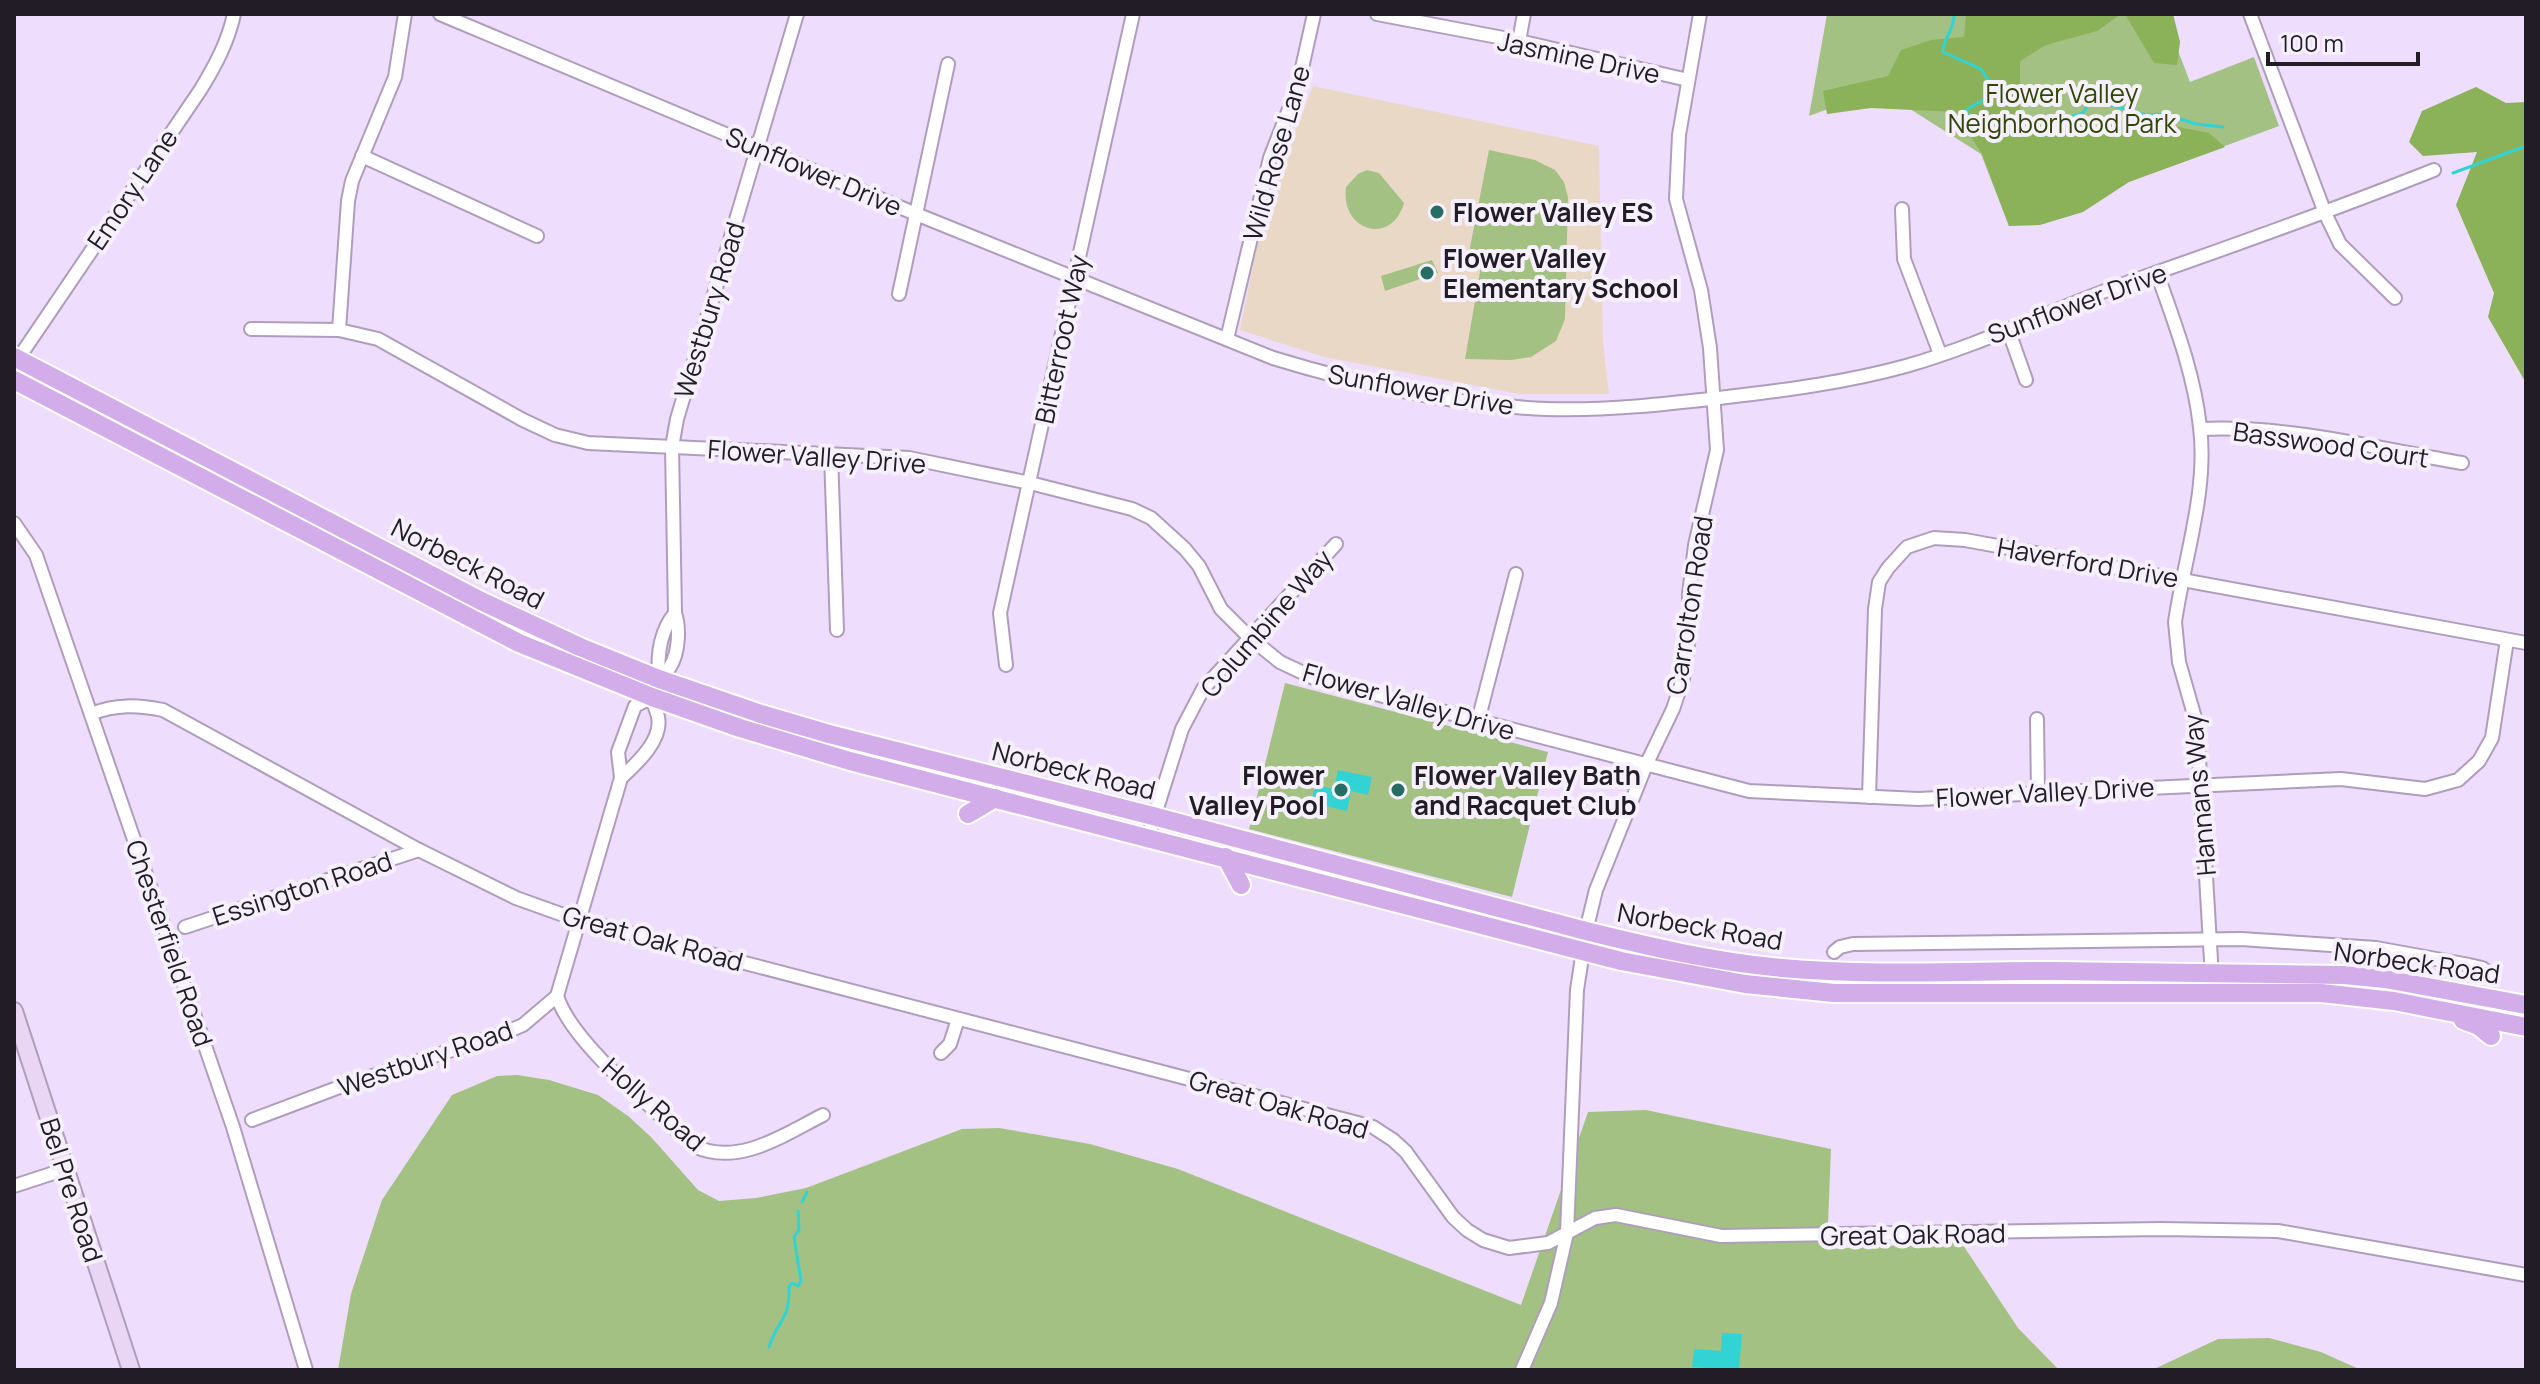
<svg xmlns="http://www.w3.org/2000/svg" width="2540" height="1384" font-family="Manrope,sans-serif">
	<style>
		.education { fill: #ead8c7 }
		.green { fill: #a4c184 }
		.forest { fill: #8bb259 }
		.water { fill: #31d3d4 }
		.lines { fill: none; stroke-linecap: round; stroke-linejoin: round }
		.stream { stroke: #31d3d4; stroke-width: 3 }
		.street-casing { stroke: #ae9ebb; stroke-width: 16 }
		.secondary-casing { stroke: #ae9ebb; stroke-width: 20 }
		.primary-casing { stroke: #fff; stroke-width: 22 }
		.street { stroke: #fff; stroke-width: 12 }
		.secondary { stroke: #e9d6f4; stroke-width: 16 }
		.primary { stroke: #d3ade9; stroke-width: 18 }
		.poi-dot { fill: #266e64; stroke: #f6effc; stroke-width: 3 }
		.labels { text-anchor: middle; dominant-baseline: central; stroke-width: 8; stroke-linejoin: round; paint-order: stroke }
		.street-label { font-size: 26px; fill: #221c27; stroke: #f6effc }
		.park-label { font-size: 26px; fill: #2f4704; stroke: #f6effc }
		.poi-label { font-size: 26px; font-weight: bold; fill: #221c27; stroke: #f6effc; text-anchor: start }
	</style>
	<rect width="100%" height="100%" fill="#eeddfc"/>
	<!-- education -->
	<polygon class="education" points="1313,86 1599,146 1603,343 1609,394 1519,394 1324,357 1240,330 1263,216"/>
	<!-- green -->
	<g class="green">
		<polygon points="1827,14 2164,14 2190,82 2254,57 2279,126 2009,226 1981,154 1880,90 1809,116"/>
		<polygon points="1489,150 1535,160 1555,170 1564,182 1568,197 1565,319 1556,341 1531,357 1511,360 1465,359 1481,266 1467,263"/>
		<path d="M 1367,170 L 1379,173 L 1404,203 C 1392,246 1340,232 1346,187 L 1358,174 Z"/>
		<polygon points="1432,260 1438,273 1385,291 1381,276"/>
		<polygon points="1285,683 1548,752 1512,897 1249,829"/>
		<polygon points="517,1075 549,1080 598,1095 628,1116 651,1137 698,1190 719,1201 756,1198 806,1188 962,1129 999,1128 1090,1144 1178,1169 1521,1305 1588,1112 1646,1110 1831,1149 1827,1249 1961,1242 2018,1328 2059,1370 338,1370 351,1294 382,1200 452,1095 497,1076"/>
		<polygon points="2269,1338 2321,1352 2361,1370 2152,1370 2218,1339"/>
	</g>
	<!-- forest -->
	<g class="forest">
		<polygon points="1966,14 2121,14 2097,31 2046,45 2020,61 2020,134 2058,123 2100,127 2132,118 2209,133 2225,147 2129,182 2083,212 2040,225 2009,226 1982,154 1955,112 1871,108 1827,114 1823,91 1888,76 1901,50 1931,40 1964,37"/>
		<polygon points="2125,14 2173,14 2180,42 2177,65 2154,63"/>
		<polygon points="2476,87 2506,103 2526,102 2526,383 2488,317 2494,293 2456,205 2477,152 2423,156 2409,142 2422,111"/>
	</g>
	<!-- water -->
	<g class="water">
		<polygon points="1338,770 1372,777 1368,795 1351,791 1347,811 1311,802 1315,785 1334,789"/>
		<polygon points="1722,1333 1742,1334 1739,1370 1692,1367 1694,1349 1721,1351"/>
	</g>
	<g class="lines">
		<!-- stream -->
		<g class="stream">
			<path d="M 1954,14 C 1954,33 1942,39 1943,52 L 1981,69 L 1991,85 L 1987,98 L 1967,109 L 1967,114 C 1981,136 2005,125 2026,123 C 2047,121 2064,120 2083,113 L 2089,103 L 2097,101 L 2146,115 L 2165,114 L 2196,124 L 2223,127"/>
			<polyline points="2453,173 2526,146"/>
			<polyline points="802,1202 807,1192"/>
			<path d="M 769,1347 C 778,1318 790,1322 789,1286 L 792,1283 L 798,1286 L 801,1281 L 794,1237 L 799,1230 L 798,1211"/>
		</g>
		<defs>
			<g id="street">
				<path d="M 440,14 L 916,214 L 1273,358 C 1361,385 1454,405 1546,409 C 1606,411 1667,404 1727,397 C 1787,390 1848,382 1906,366 C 1984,344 2061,305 2138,279 C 2238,244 2336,209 2434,170"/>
				<polyline points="1377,14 1519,41 1688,80"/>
				<polyline points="2250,14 2325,213 2340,244 2395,298"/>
				<polyline points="1519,41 1524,14"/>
				<polyline points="362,156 537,236"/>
				<polyline points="1902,209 1904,259 1940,354"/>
				<path d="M 2157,273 C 2175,324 2194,373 2200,427 C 2208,491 2184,559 2175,622 L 2179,662 L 2197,725 L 2212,977"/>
				<polyline points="899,294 948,64"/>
				<polyline points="251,329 339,330 378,339 523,420 555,435 588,443 909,458 1030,483 1132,509 1151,518 1185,549 1199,566 1221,609 1249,637 1280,662 1314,678 1749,791 1918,799 2341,779 2425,789 2458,780 2479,761 2492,738 2507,640"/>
				<polyline points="2008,329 2026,380"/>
				<polyline points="339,330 348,201 352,181 395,77 405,14"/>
				<polyline points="1227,339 1270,158 1298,86 1314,14"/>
				<path d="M 18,359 L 201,89 C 216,64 228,42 234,14"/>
				<path d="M 2201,429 C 2288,425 2375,448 2462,463"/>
				<polyline points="831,454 837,630"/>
				<polyline points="14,523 36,555 233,1127 306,1370"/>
				<polyline points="1006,665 1000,613 1133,14"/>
				<path d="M 659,679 C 657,656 660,631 675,613"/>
				<path d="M 91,714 C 116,704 138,705 163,710 L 419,850 L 516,898 L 569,917 L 1373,1127 L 1393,1140 L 1406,1152 L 1453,1217 L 1467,1230 L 1483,1240 L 1509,1248 L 1548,1243 L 1595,1218 L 1616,1215 L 1721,1236 L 2161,1229 L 2278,1231 L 2526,1275"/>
				<polyline points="2037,719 2038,793"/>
				<polyline points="1478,721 1516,574"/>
				<path d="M 621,778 C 636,764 663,740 658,717 C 656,708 651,701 654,693 C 657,681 664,677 670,667 C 679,653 680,628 675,613 L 672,447 L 677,419 L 797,14"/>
				<polyline points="1869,797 1875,609 1879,582 1888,568 1907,547 1934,538 1965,540 2526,643"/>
				<polyline points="1148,837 1182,729 1203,689 1336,544"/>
				<polyline points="185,927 419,850"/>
				<polyline points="1834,952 1840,947 1853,944 2241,939 2376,948 2469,965 2482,968 2491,974"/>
				<path d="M 557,996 C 572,1044 656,1110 694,1146 C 739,1167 783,1135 823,1115"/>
				<polyline points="941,1053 950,1044 958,1019"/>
				<polyline points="252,1120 345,1085 504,1033 523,1025 557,996 621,778 618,752 635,706 652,697"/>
				<polyline points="14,1186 66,1169"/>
				<polyline points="1522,1370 1551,1303 1567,1233 1577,990 1586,931 1596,890 1646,765 1673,709 1683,679 1689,636 1689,594 1695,545 1717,450 1710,348 1701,290 1676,199 1679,135 1700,14"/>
			</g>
			<polyline id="secondary" points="14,1011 131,1370"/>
			<g id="primary">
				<path d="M 14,357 L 481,601 L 580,647 L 659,679 L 761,714 L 829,734 L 1153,816 L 1586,931 C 1651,947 1715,962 1782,968 C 1872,976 1963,971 2054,971 C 2151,972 2248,973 2344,975 L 2385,979 L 2526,1005"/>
				<polyline points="14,380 519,643 652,697 740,728 850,761 1621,961 1745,984 1834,993 2321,993 2394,1001 2526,1027"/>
				<polyline points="968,814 995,798"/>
				<polyline points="1226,857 1241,885"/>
				<polyline points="2463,1020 2479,1026 2491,1036"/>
			</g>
		</defs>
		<!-- street casing -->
		<use href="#street" class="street-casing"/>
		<!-- secondary casing -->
		<use href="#secondary" class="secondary-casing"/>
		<!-- primary casing -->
		<use href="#primary" class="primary-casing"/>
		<!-- street -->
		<use href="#street" class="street"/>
		<!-- secondary -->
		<use href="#secondary" class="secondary"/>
		<!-- primary -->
		<use href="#primary" class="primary"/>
	</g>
	<!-- markers -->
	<g class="poi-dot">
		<circle cx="1437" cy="212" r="8"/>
		<circle cx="1427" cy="273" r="8"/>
		<circle cx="1341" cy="790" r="8"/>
		<circle cx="1398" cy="790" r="8"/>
	</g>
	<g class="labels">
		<!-- street labels -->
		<g class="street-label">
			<text transform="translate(1579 57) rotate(12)">Jasmine Drive</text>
			<text transform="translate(1276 153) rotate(-74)">Wild Rose Lane</text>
			<text transform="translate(814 171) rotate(23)">Sunflower Drive</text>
			<text transform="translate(132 189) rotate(-56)">Emory Lane</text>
			<text transform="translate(2077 303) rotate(-20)">Sunflower Drive</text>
			<text transform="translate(709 310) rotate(-73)">Westbury Road</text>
			<text transform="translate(1061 339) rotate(-78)">Bitterroot Way</text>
			<text transform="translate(1421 389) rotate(10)">Sunflower Drive</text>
			<text transform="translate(2331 444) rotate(8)">Basswood Court</text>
			<text transform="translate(817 456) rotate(4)">Flower Valley Drive</text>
			<text transform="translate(2088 562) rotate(10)">Haverford Drive</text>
			<text transform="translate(468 563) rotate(27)">Norbeck Road</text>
			<text transform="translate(1689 605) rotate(-81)">Carrolton Road</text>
			<text transform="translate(1266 623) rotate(-49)">Columbine Way</text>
			<text transform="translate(1409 701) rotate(16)">Flower Valley Drive</text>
			<text transform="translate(1074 770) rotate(14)">Norbeck Road</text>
			<text transform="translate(2045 792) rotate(-3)">Flower Valley Drive</text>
			<text transform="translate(2199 795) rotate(-95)">Hannans Way</text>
			<text transform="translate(302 888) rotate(-18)">Essington Road</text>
			<text transform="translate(1700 926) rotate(10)">Norbeck Road</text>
			<text transform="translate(653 938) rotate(15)">Great Oak Road</text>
			<text transform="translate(170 943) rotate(71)">Chesterfield Road</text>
			<text transform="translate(2417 962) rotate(8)">Norbeck Road</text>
			<text transform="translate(425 1058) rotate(-19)">Westbury Road</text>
			<text transform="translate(654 1104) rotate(41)">Holly Road</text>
			<text transform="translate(1279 1104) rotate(16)">Great Oak Road</text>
			<text transform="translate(72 1190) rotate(72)">Bel Pre Road</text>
			<text transform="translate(1913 1234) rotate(-1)">Great Oak Road</text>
		</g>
		<!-- park labels -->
		<g class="park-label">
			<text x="2062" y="93">Flower Valley<tspan x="2062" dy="30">Neighborhood Park</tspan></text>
		</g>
		<!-- poi labels -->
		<g class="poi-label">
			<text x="1453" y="212">Flower Valley ES</text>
			<text x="1443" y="258">Flower Valley<tspan x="1443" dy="30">Elementary School</tspan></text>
			<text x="1325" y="775" text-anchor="end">Flower<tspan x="1325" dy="30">Valley Pool</tspan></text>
			<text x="1414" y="775">Flower Valley Bath<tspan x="1414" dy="30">and Racquet Club</tspan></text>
		</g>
	</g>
	<!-- border -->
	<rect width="2540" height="1384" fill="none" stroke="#221c27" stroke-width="32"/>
	<!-- scale -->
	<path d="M2268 52v12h150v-12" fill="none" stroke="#221c27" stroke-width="4"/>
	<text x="2280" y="52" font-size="24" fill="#221c27" stroke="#f6effc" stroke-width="6" paint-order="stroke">100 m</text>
</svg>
